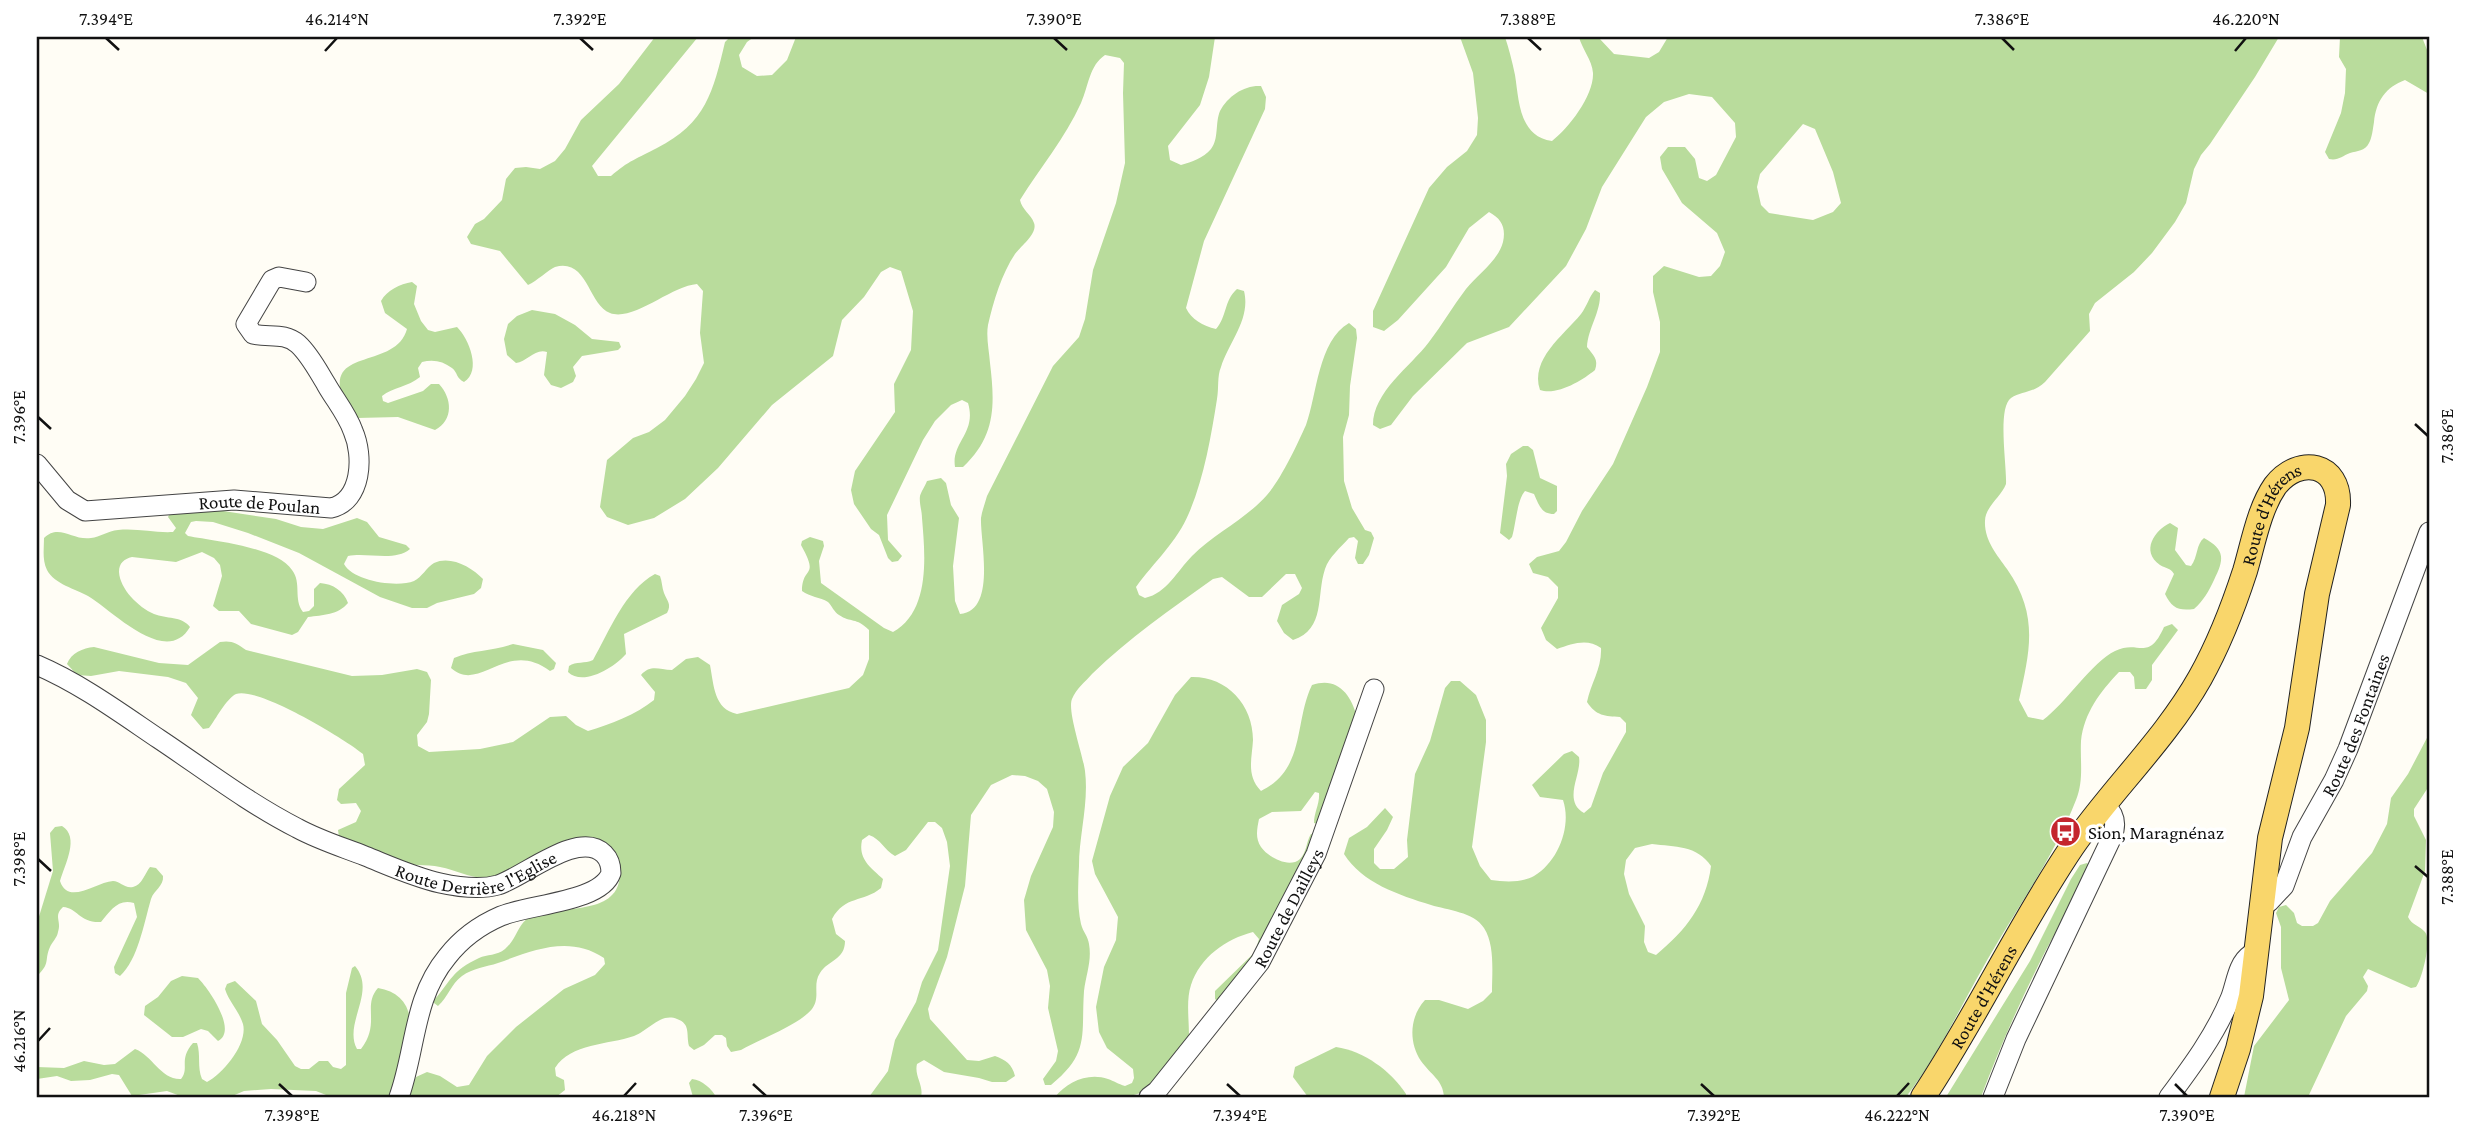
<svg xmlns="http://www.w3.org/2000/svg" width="2466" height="1134" font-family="'Crimson Pro',serif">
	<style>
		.forest { fill: #b9dc9c; fill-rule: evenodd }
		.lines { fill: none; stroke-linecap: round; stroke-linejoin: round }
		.minor-casing { stroke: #444; stroke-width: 21 }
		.major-casing { stroke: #222; stroke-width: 26 }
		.minor { stroke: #fff; stroke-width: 19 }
		.major { stroke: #f9d66b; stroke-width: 24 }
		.ticks { fill: none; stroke: #111; stroke-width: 2.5 }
		.labels { text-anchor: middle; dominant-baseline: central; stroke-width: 7; stroke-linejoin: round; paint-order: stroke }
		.street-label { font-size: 19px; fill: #111; stroke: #fff }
		.poi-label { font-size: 19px; fill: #111; stroke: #fff; text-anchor: start }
		.neatline { fill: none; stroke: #111; stroke-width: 2.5 }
		.ticks-label { font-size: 18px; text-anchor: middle; fill: #111 }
	</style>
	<rect width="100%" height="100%" fill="#fffdf5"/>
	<!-- forest -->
	<g class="forest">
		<path d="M 655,37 L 698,37 L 592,166 L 598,176 L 611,176 C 628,161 638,158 657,148 C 706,123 713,92 725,42 L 730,37 L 754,37 L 747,42 L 739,55 L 742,67 L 757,76 L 772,75 L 787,60 L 796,37 L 1215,37 L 1209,77 L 1200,105 L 1168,146 L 1170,160 L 1181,165 C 1192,162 1203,158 1211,149 C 1219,139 1215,123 1220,111 C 1228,96 1244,85 1261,86 L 1266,97 L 1265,109 L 1204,241 L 1186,308 C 1191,319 1203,326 1216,329 C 1227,317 1224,300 1237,289 L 1244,291 C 1251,319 1229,342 1221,367 C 1217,376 1219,388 1217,399 C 1211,437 1204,478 1189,513 C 1177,542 1154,562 1136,587 L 1139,595 L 1145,598 C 1167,593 1177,571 1192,556 C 1215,533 1246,519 1267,495 C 1281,479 1297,445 1306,425 C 1317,395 1318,341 1349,323 L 1356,329 L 1357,338 L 1350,386 L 1349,415 L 1343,437 L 1344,481 L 1352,508 L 1365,530 L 1371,532 L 1374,538 L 1369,555 L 1363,564 L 1358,564 L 1355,558 L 1358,541 L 1354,537 L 1349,538 C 1341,547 1329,557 1325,569 C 1316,596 1326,629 1293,640 L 1284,633 L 1277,621 L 1282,605 L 1299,594 L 1302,588 L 1295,574 L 1286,574 L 1262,597 L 1249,597 L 1222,577 L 1213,579 C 1171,609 1129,638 1092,674 C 1085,682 1076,689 1072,699 C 1067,711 1083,755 1085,771 C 1089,803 1079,835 1079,866 C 1078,885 1077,906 1081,924 C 1083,932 1088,936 1089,944 C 1092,961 1086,974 1084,991 C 1081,1036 1090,1053 1051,1085 L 1045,1085 L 1043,1079 L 1056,1061 L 1058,1051 L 1048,1008 L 1050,986 L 1047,970 L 1026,930 L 1024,900 L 1031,876 L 1053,827 L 1054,812 L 1047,789 L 1038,781 L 1025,776 L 1012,775 L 991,785 L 971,815 L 965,886 L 947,957 L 928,1009 L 930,1019 L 967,1060 L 979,1061 L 995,1056 C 1006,1060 1012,1064 1015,1076 L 1006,1082 L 992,1082 L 979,1078 L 944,1072 L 924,1060 L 917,1064 C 914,1076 924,1085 921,1097 L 869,1097 L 888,1071 L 895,1040 L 916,1002 L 922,982 L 938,950 L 950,866 L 947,842 L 942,828 L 935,822 L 928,822 L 906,850 L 895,856 C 884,850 881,839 869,835 L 862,840 C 858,859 870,867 883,879 L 881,888 C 863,903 845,895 832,919 L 836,934 L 845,941 C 845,960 828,960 820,973 C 812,985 821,997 812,1009 C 799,1025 760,1039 741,1050 L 731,1052 L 727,1046 L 726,1038 L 722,1035 L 715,1035 L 704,1045 L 694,1050 L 689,1046 C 686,1034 691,1024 677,1019 C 661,1012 648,1031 634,1036 C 608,1045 571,1043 555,1068 L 556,1076 L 564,1080 L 565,1090 L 556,1097 L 405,1097 L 416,1077 L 427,1072 L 440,1076 L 457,1087 L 469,1085 L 487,1056 L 516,1027 L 564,989 L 595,975 L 605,964 L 604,958 C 569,935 534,950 498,963 C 486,967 473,968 462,976 C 451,984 448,997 438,1006 L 434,1003 L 434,1000 C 452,980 451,971 479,958 C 487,954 497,956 505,949 C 518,938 516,925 532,915 C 569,905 631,917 618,860 C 616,849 607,841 596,840 C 561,834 530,866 497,876 C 476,882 460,871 440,867 C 426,864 411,866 397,863 C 378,859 357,845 339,837 L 338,830 L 356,822 L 361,811 L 356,803 L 341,804 L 337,800 L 339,789 L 365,765 L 363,754 C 345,739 257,686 236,694 C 226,699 216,719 209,728 L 203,729 L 191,715 L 198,698 L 186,683 L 168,677 L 119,671 L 91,676 L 77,675 L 67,664 C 71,653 83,648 94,647 L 159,663 L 188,665 L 220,642 C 231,640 237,643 246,650 L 352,676 L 382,675 L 417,669 L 427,672 L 431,680 L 429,714 L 427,722 L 417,735 L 418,746 L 429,752 L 480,749 L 513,742 L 550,717 L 566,716 L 576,725 L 588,731 C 609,725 637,714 654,700 L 655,692 L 641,675 C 651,664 659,670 672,670 L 686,659 L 698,657 L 710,665 C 714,686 714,709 737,714 L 849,688 L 863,675 L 869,659 L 869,630 C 856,617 851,623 839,615 C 834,612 832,606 828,602 C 820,597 810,597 802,591 C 802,565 820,579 801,545 L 802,541 L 810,537 L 823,541 L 824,546 L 819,561 L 821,583 L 884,628 L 893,632 C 931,611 925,554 922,518 C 922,511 919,503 920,496 C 921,492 925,486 927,481 L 941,478 L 946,483 L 951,505 L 959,518 L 953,566 L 955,601 L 960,614 C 997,611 980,541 981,518 C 982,511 985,503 987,496 L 1053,366 L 1079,337 L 1085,319 L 1093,270 L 1116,203 L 1125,163 L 1123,93 L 1124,63 L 1120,58 L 1105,55 C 1089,66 1089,85 1081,103 C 1065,138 1040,168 1020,200 C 1022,210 1031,214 1034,223 C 1038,233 1021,246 1015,254 C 1002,273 993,302 988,325 C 986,337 989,350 990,363 C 995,405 996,436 963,467 L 955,467 C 951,442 977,433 968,403 L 962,400 L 951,405 L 935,421 L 923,440 L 887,515 L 888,540 L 902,556 L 898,561 L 892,562 L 888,558 L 879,535 L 871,529 L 854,504 L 851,490 L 855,471 L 895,412 L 894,384 L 911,350 L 913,311 L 901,271 L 890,267 L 881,272 L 864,297 L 842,320 L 833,356 L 772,405 L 718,468 L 685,499 L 654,518 L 628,525 L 607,517 L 600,507 L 607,460 L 633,438 L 649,432 L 665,420 L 685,396 L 696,379 L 704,363 L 700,333 L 703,291 L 697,284 C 671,286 633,322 610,313 C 588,305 588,258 555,267 C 548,270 537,281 528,285 L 500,251 L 471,244 L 467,237 L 475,224 L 484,219 L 502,200 L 506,179 L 515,168 L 526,167 L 540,169 L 555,161 L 565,149 L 581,120 L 619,84 Z"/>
		<path d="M 1460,37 L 1505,37 C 1509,49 1512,61 1515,75 C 1519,100 1519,137 1552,141 C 1569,128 1594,95 1593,73 C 1592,60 1582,49 1579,37 L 1598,37 L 1614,54 L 1649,58 L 1659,52 L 1668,37 L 2279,37 L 2255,77 L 2210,144 L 2201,155 L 2194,169 L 2186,203 L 2175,222 L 2152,253 L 2134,272 L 2095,303 L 2089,314 L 2090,331 L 2045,382 C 2034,393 2022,391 2011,398 C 1997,408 2007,466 2006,484 C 2001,497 1985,507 1985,521 C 1984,540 1997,555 2007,569 C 2039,615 2030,650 2019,700 L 2028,717 L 2043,720 C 2065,704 2093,661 2115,651 C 2139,639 2148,663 2164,627 L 2172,624 L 2178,630 L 2152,665 L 2152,680 L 2146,689 L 2135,689 L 2134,677 L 2130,672 L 2119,672 C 2100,692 2084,713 2081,741 C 2080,762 2084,780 2076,800 C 2057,849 2026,895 1999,940 C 1967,992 1943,1049 1906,1097 L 1444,1097 C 1443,1080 1431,1075 1421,1061 C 1408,1042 1410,1016 1425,1000 L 1439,1000 L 1468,1009 L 1483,1001 L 1492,992 C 1492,972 1495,945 1484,928 C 1474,912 1447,910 1431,905 C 1399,895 1362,883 1344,854 L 1349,838 L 1367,827 L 1385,808 L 1393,817 L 1387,830 L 1374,849 L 1374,863 L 1380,869 L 1394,869 L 1408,857 L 1407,840 L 1415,774 L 1430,741 L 1445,688 L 1451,681 L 1460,681 L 1476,695 L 1486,720 L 1486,742 L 1472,847 L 1480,866 L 1491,880 C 1505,882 1521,883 1534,876 C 1558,862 1572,826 1563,800 L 1540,797 L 1532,785 L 1564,754 L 1572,751 L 1579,757 C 1582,775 1562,800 1584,813 L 1591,807 L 1603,773 L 1626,732 L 1626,723 L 1620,717 C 1605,716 1596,716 1587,702 C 1591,683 1602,668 1601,648 C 1587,638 1572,644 1557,649 L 1546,640 L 1541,628 L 1558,598 L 1558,587 L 1548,577 L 1533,573 L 1529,564 L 1537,557 L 1559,551 L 1566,542 L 1582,511 L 1613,464 L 1647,387 L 1660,352 L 1660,322 L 1653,292 L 1653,276 L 1664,266 L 1699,277 L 1711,276 L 1720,266 L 1725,252 L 1717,233 L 1682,203 L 1662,169 L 1660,157 L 1668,147 L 1685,147 L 1695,159 L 1699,178 L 1707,181 L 1716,175 L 1736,137 L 1735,123 L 1712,97 L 1689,94 L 1664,102 L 1646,117 L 1602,187 L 1586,229 L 1566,266 L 1509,327 L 1467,343 L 1413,396 L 1391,425 L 1380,429 L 1373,425 C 1373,392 1410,367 1429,342 C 1442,325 1453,306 1466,289 C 1478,274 1498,261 1503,242 C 1506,228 1502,219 1489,212 L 1469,228 L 1446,267 L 1398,320 L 1384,331 L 1373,327 L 1373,311 L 1429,188 L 1447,167 L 1467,151 L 1477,135 L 1478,118 L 1473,73 ZM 1803,124 L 1815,129 L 1833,172 L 1841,203 L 1833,212 L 1813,220 L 1769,213 L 1761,205 L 1757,187 L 1760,174 ZM 1652,844 C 1675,847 1697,845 1711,866 C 1706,905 1686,930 1656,955 L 1648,952 L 1644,942 L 1645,926 L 1629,894 L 1624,874 L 1626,860 L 1635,848 Z"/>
		<path d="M 2340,37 L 2422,37 L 2429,55 L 2429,94 L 2405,80 C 2386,87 2376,101 2374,122 C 2373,128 2372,138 2369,143 C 2365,151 2357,151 2350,153 C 2342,156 2338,161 2329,159 L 2325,152 L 2341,113 L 2345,93 L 2346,69 L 2339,57 Z"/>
		<path d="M 412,282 L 417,286 L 414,304 L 421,321 L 428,330 L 435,332 L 457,327 C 469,339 482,371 464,382 C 456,378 458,373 452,368 C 443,361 433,359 422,362 L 418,368 L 420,377 C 408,387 393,387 382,396 L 383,401 L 388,403 L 423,391 L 431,384 L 439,384 C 452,398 454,420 435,430 L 398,417 L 357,418 C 352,411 345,403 342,395 C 327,348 396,369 407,329 L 385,313 L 381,301 C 387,290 400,284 412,282 Z"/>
		<path d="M 1595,290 L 1600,293 C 1601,312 1588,328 1587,347 C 1593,355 1599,359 1595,370 C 1583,380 1557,396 1540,390 C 1530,359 1563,336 1581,314 C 1587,306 1589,297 1595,290 Z"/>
		<path d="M 532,310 L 555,314 L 575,325 L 592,339 L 619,342 L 621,347 L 618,350 L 582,356 L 573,367 L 576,376 L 573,382 L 561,388 L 551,385 L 544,375 L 547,352 C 535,348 527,362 516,363 L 507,355 L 504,339 L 508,324 L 517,316 Z"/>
		<path d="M 1523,446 L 1528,446 L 1533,450 L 1540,478 L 1557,486 L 1557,511 L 1554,514 C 1541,514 1539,505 1534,494 L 1525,491 C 1517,500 1516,524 1512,537 L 1509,540 L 1500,533 L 1507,476 L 1506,464 L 1511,454 Z"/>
		<path d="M 210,509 L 276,519 L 301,527 L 323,529 L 357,518 L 367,522 L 379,537 L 406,545 L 410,549 C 395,562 367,552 348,556 L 344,564 C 353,581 397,588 414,581 C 422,577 426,568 434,563 C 450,555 472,567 483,579 L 481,588 L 474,594 L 437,603 L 427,608 L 412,608 L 380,597 L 299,553 L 248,533 L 213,522 L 196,521 L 191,522 L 185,533 L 188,536 C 214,541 277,547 292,570 C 302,583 293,599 303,612 L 309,611 L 314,606 L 314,589 L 320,583 C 333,584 344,591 348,603 C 338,615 323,615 308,617 L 298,632 L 292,635 L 251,624 L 239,611 L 219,611 L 213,606 L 222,576 L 220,565 L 214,558 L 202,552 L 176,562 L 132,557 C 124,559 119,563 119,572 C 120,589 138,607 154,614 C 166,619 182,616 190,627 C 166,668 112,610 88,596 C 76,589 54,584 47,570 C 42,560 44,548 44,538 C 59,523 73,541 91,538 C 100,537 108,531 118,530 C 137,528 154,533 173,532 L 176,528 L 168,517 L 170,513 Z"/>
		<path d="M 2170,523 L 2178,528 L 2175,550 L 2186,565 L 2191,566 C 2198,557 2196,544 2204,538 C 2226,550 2224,560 2214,580 C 2209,591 2203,601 2194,609 C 2178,611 2172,608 2165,594 L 2174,574 C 2170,567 2166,569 2160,565 C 2140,551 2155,530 2170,523 Z"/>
		<path d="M 655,574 L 660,576 C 662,581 662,588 664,593 C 667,601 672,604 667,613 L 624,634 L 626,654 C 615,667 583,687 568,672 L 569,666 C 576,661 585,664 593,660 C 609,632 625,590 655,574 Z"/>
		<path d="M 513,644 L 543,650 L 556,663 L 554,669 L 550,671 C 506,638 480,694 451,668 L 454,658 C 473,650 493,651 513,644 Z"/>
		<path d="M 1191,677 C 1226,676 1253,704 1253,740 C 1252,759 1246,775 1261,791 C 1306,769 1294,722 1312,685 C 1337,676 1351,694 1357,717 L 1318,824 L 1314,823 C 1314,813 1320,803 1319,793 L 1315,792 L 1301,811 L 1272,812 L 1259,819 C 1257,829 1255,838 1261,847 C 1268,857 1289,869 1300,859 C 1307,852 1306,842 1311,834 L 1316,833 L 1285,924 L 1219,1002 L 1215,999 L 1215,991 L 1255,952 L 1259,939 L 1253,932 C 1226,939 1200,957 1191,985 C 1186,1000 1189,1019 1189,1036 L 1144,1092 L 1127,1097 L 1055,1097 C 1067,1082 1088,1072 1108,1079 C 1114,1081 1118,1084 1125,1086 L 1132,1083 L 1134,1078 L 1133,1069 L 1107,1048 L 1099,1032 L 1096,1007 L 1104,967 L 1116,940 L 1118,917 L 1095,874 L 1092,861 L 1110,796 L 1123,767 L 1148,743 L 1175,695 Z"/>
		<path d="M 2429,734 L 2429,786 L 2414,809 L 2414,816 L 2426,840 L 2425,871 L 2408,917 C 2412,925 2420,926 2425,932 C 2432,940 2422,979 2416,987 L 2411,988 L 2368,969 L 2363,977 L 2368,986 L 2367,991 L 2346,1016 L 2308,1097 L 2244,1097 L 2254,1046 L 2289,1000 L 2281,968 L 2281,927 L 2276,913 L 2279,907 L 2286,905 L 2294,913 L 2297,923 L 2302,926 L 2313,926 L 2318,923 L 2330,901 L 2372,853 L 2387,824 L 2391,798 L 2408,774 Z"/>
		<path d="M 62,826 C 80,837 65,864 60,881 C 68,906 96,882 113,881 C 120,881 125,889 133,887 C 142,885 145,873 150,867 L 156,868 L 163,876 C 164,886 154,890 151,899 C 144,923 138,960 120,976 L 115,973 L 114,967 L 137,917 L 134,903 C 118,898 110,911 101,922 C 79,923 78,908 63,907 C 53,916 62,921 58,932 C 57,938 52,942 50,947 C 44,960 51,963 37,976 L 37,923 L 53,871 L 50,833 L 55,827 Z"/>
		<path d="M 2087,863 L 2092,868 C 2079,895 2061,921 2047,948 C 2022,997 2000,1046 1981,1097 L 1946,1097 L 2030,961 L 2071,879 L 2080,865 Z"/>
		<path d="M 355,966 C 377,992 343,1023 357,1049 L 361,1049 C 381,1023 362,1006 378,988 C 396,991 407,1001 410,1018 L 390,1097 L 331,1097 L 316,1091 L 271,1089 L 244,1091 L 230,1097 L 183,1097 L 167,1091 L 132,1096 L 119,1075 L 112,1074 L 90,1080 L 71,1081 L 57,1076 L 37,1079 L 37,1067 L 64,1068 L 84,1061 L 104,1065 L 115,1064 L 135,1049 C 152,1055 161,1080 181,1079 C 190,1068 178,1060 193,1043 L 197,1043 C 201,1055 197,1067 202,1079 L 207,1082 C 224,1073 248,1043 243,1024 C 239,1011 229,1002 225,989 L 227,984 L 235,981 L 256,1001 L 262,1024 L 277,1040 L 295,1066 L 301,1069 L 309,1069 L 319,1061 L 328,1061 L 333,1067 L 341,1069 L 346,1065 L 346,993 L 352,968 Z"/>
		<path d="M 182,976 L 198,978 C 209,989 238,1031 218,1041 L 208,1031 L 201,1029 L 183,1037 L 172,1037 L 144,1015 L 145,1006 L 158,997 L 171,981 Z"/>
		<path d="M 1336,1047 C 1364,1051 1391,1071 1406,1094 L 1406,1097 L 1308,1097 L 1293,1077 L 1295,1067 Z"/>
		<path d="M 692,1079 C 702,1080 712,1089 716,1097 L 693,1097 L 689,1083 Z"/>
	</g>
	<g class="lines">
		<defs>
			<g id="minor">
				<path id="s1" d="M 37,464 L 67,500 L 85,511 L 234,500 L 331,508 C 362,501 364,456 353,431 C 347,414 335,400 326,384 C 318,371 310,355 298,344 C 284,332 269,338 253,334 L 246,324 L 272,280 L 279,277 L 306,282"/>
				<path id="s2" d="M 37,665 C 81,684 119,712 159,739 C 204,769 248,803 297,828 C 319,840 342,847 365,856 C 390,866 414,877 440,883 C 458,887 480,890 498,885 C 524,877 579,829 604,854 C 609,859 611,865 611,873 C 601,902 530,904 501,916 C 480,925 461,939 447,957 C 413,998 416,1050 399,1097"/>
				<path id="s3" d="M 2262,904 L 2269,902 L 2284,886 L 2302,837 L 2334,780 L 2348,749 L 2429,532"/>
				<path id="s4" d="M 1149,1097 L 1157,1091 L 1260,962 L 1316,854 L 1374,689"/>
				<path d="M 1993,1097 L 2016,1039 L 2112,837 C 2117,824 2115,814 2105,805"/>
				<path d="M 2169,1097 C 2192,1066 2215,1035 2230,999 C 2236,985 2237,964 2250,955 L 2257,955"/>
			</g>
			<g id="major">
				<path id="s5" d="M 1923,1097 C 1977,1016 2018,927 2072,847 C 2112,789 2165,740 2200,678 C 2219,644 2233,608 2245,571 C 2253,544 2259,509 2275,486 C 2299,455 2340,463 2338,505 L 2317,594 L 2297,728 L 2270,838 L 2251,996 L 2238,1049 L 2222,1097"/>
			</g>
		</defs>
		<!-- minor casing -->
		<use href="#minor" class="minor-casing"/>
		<!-- major casing -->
		<use href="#major" class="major-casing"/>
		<!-- minor -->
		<use href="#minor" class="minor"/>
		<!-- major -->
		<use href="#major" class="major"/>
	</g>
	<!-- ticks -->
	<path class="ticks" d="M 106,38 L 119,50M 580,38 L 593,50M 1054,38 L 1067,50M 1528,38 L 1541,50M 2002,38 L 2014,50M 325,51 L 337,38M 2235,51 L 2246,38M 38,417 L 51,429M 2415,424 L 2428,436M 38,859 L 51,871M 2415,866 L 2428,877M 38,1041 L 50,1028M 279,1084 L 292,1096M 753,1084 L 766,1096M 1227,1084 L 1240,1096M 1701,1084 L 1714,1096M 2175,1084 L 2187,1096M 624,1096 L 636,1083M 1897,1096 L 1909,1083"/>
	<!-- icons -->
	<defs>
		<symbol id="bus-disc" viewBox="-11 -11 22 22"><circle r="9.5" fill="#c4262e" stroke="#fff"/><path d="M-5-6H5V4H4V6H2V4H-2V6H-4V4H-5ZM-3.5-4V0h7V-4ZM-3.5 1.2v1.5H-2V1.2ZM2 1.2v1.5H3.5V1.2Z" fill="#fff"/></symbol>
	</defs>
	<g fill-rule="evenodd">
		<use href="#bus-disc" x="2048" y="814" width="35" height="35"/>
	</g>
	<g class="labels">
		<!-- street labels -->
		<g class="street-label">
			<text stroke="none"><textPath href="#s1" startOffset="243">Route de Poulan</textPath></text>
			<text stroke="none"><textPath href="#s5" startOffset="684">Route d'Hérens</textPath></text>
			<text stroke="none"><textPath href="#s3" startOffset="206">Route des Fontaines</textPath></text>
			<text stroke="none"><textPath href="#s2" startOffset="499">Route Derrière l'Eglise</textPath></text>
			<text stroke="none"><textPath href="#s4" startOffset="236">Route de Dailleys</textPath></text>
			<text stroke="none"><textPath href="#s5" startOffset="117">Route d'Hérens</textPath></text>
		</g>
		<!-- poi labels -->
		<g class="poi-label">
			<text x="2088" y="832">Sion, Maragnénaz</text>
		</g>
	</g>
	<!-- border -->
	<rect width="2466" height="1134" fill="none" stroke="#ffffff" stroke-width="77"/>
	<rect x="38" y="38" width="2390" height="1058" class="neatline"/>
	<g class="ticks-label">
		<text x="106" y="25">7.394°E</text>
		<text x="337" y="25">46.214°N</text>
		<text x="580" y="25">7.392°E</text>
		<text x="1054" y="25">7.390°E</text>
		<text x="1528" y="25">7.388°E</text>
		<text x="2002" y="25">7.386°E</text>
		<text x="2246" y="25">46.220°N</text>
		<text transform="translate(19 417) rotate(-90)" y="6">7.396°E</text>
		<text transform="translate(2447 436) rotate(-90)" y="6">7.386°E</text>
		<text transform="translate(19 859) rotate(-90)" y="6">7.398°E</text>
		<text transform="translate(2447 877) rotate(-90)" y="6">7.388°E</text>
		<text transform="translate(19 1041) rotate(-90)" y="6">46.216°N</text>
		<text x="292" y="1121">7.398°E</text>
		<text x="624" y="1121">46.218°N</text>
		<text x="766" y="1121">7.396°E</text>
		<text x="1240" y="1121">7.394°E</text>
		<text x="1714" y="1121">7.392°E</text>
		<text x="1897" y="1121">46.222°N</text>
		<text x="2187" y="1121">7.390°E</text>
	</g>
</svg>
